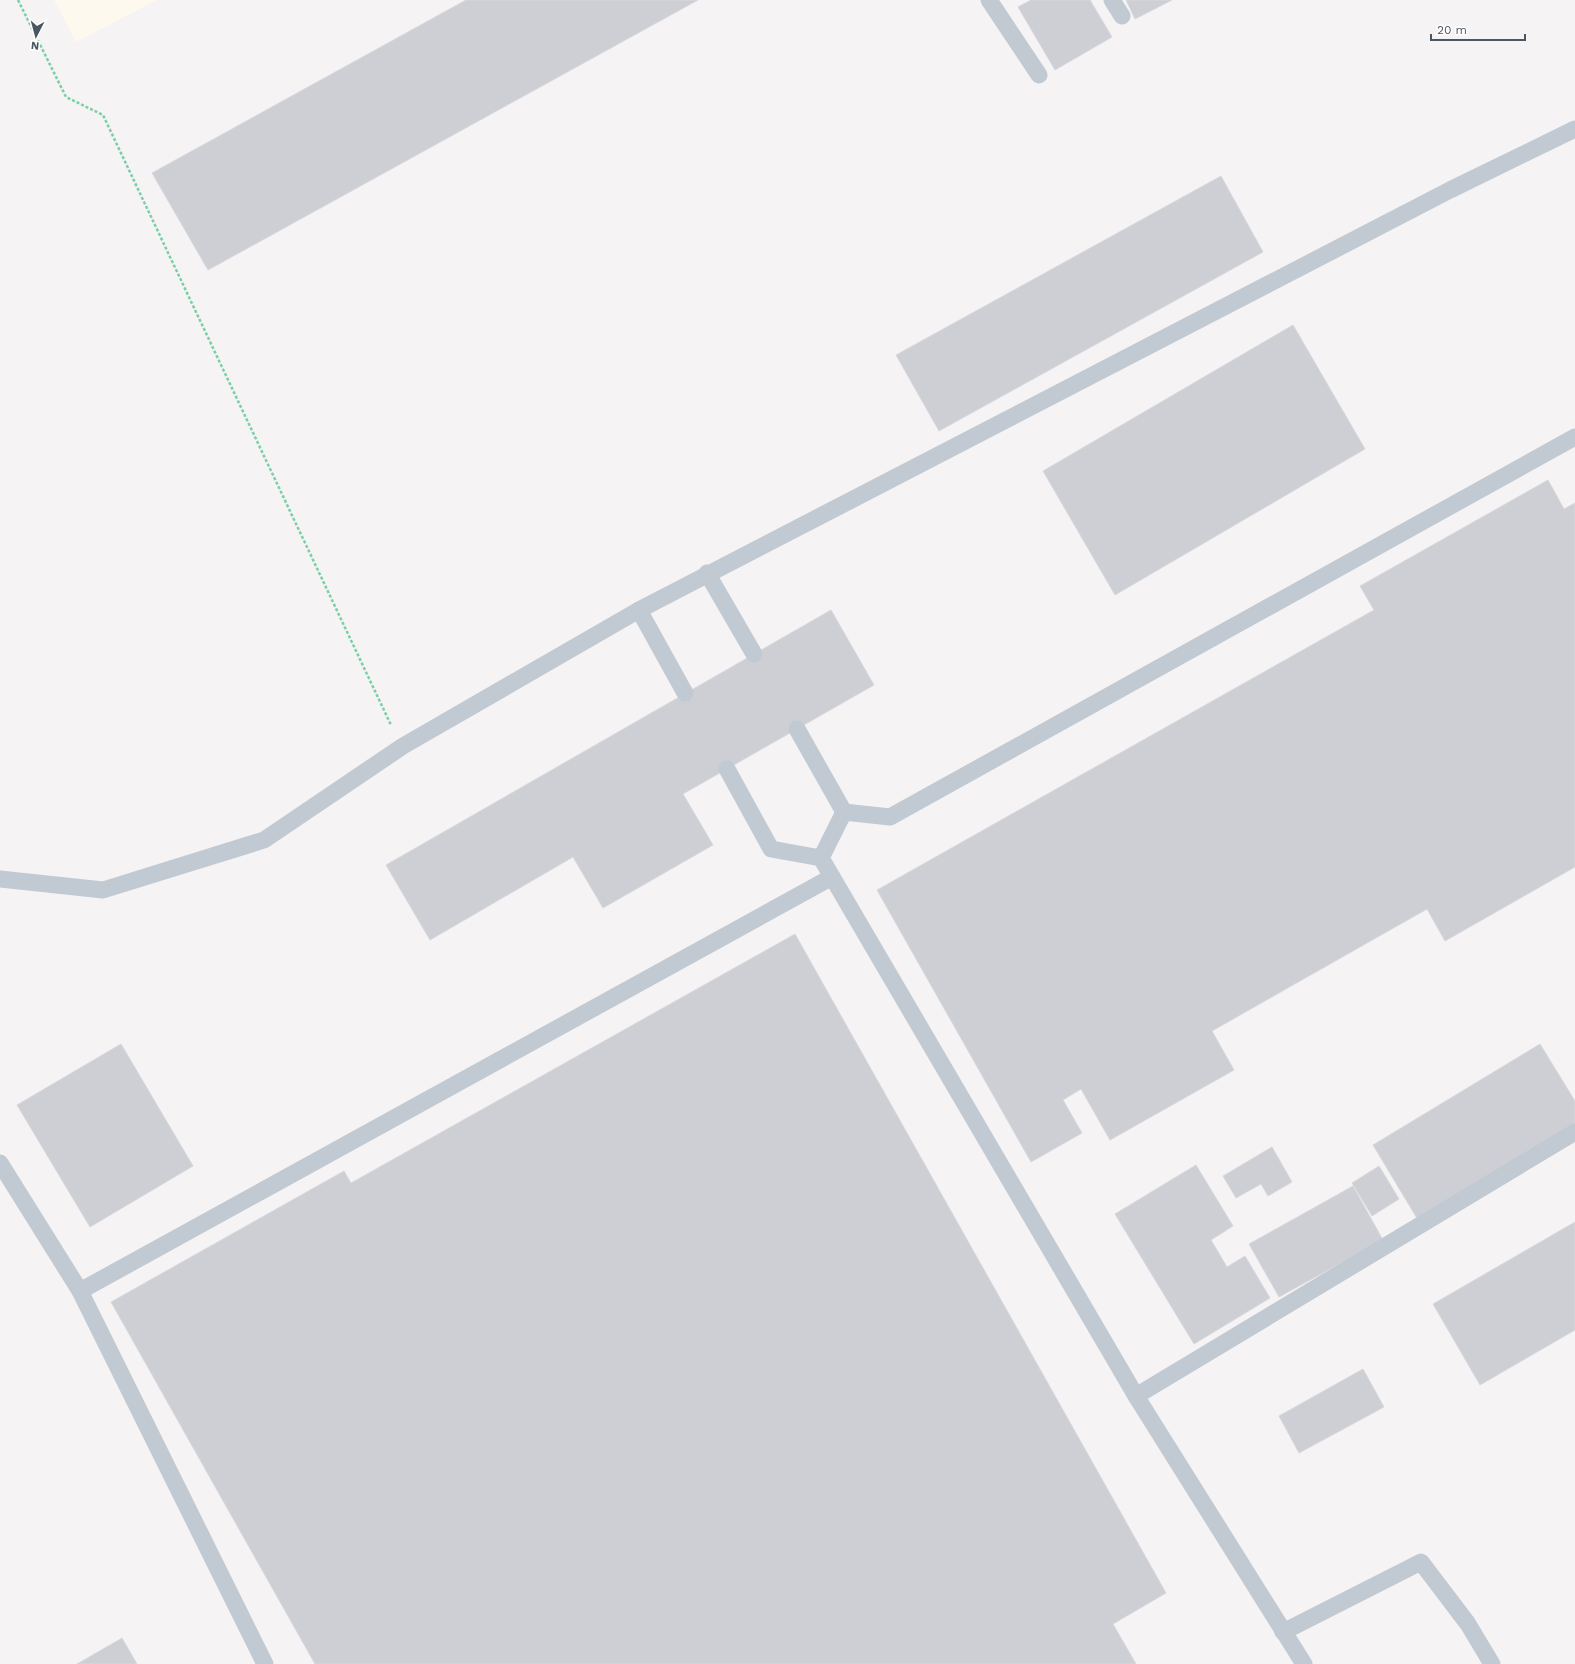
<svg xmlns="http://www.w3.org/2000/svg" width="1575" height="1664" font-family="'Work Sans',sans-serif">
	<style>
		.commercial { fill: #fdf9ef }
		.building { fill: #cdcfd5; stroke: #d7d9de }
		.lines { fill: none; stroke-linecap: round; stroke-linejoin: round }
		.path { stroke: #7ad0a6; stroke-width: 2.5; stroke-dasharray: 3 2; stroke-linecap: butt }
		.service { stroke: #c1cad2; stroke-width: 17 }
	</style>
	<rect width="100%" height="100%" fill="#f5f3f3"/>
	<!-- commercial -->
	<polygon class="commercial" points="54,0 157,0 76,42"/>
	<!-- building -->
	<g class="building">
		<polygon points="466,0 698,0 208,270 152,173"/>
		<polygon points="1031,0 1090,0 1112,37 1055,70 1018,7"/>
		<polygon points="1126,0 1172,0 1135,19"/>
		<polygon points="1221,176 1263,252 939,431 896,355"/>
		<polygon points="1293,325 1365,449 1115,595 1043,471"/>
		<polygon points="1548,480 1564,509 1575,503 1575,867 1445,941 1427,909 1212,1031 1234,1070 1110,1140 1081,1089 1063,1100 1082,1133 1031,1162 877,890 1374,610 1360,586"/>
		<polygon points="831,610 874,685 683,794 713,845 603,908 573,857 430,940 386,865"/>
		<polygon points="795,934 1166,1593 1113,1624 1136,1664 315,1664 111,1302 344,1171 351,1183"/>
		<polygon points="121,1044 193,1166 90,1227 17,1105"/>
		<polygon points="1540,1044 1575,1101 1575,1125 1418,1220 1373,1145"/>
		<polygon points="1272,1147 1292,1182 1268,1196 1261,1184 1236,1198 1223,1176"/>
		<polygon points="1196,1165 1233,1226 1211,1240 1227,1267 1245,1256 1270,1298 1194,1344 1115,1214"/>
		<polygon points="1379,1166 1399,1199 1372,1216 1352,1183"/>
		<polygon points="1353,1186 1383,1240 1279,1297 1249,1244"/>
		<polygon points="1575,1222 1575,1330 1480,1385 1433,1304"/>
		<polygon points="1363,1369 1384,1407 1299,1453 1279,1416"/>
		<polygon points="122,1638 137,1664 77,1664"/>
	</g>
	<g class="lines">
		<!-- path -->
		<polyline class="path" points="18,0 66,97 103,115 391,725"/>
		<!-- service -->
		<g class="service">
			<polyline points="989,0 1039,75"/>
			<polyline points="1112,0 1122,16"/>
			<polyline points="707,573 754,654"/>
			<polyline points="639,610 685,693"/>
			<polyline points="797,729 844,812"/>
			<polyline points="727,769 771,849 821,858 1136,1396 1304,1664"/>
			<polyline points="821,858 844,812 890,817 1575,437"/>
			<polyline points="0,879 103,890 264,840 403,746 639,610 1450,190 1575,129"/>
			<polyline points="0,1163 80,1291 265,1664"/>
			<polyline points="80,1291 832,877"/>
			<polyline points="1136,1396 1575,1132"/>
			<polyline points="1283,1632 1421,1562 1468,1624 1492,1664"/>
		</g>
	</g>
	<!-- north arrow -->
	<g transform="translate(36 36) rotate(186)" stroke="#ffffff" stroke-width="3" paint-order="stroke">
	<path d="M0-3L7 15L0 10L-7 15Z" fill="#4a5661"/>
	<text y="-6" font-size="11" font-weight="bold" text-anchor="middle" fill="#4a5661">N</text>
	</g>
	<!-- scale -->
	<path d="M1431 34v6h94v-6" fill="none" stroke="#4a5661" stroke-width="2"/>
	<text x="1437" y="34" font-size="12" fill="#4a5661" stroke="#ffffff" stroke-width="3" paint-order="stroke">20 m</text>
</svg>
